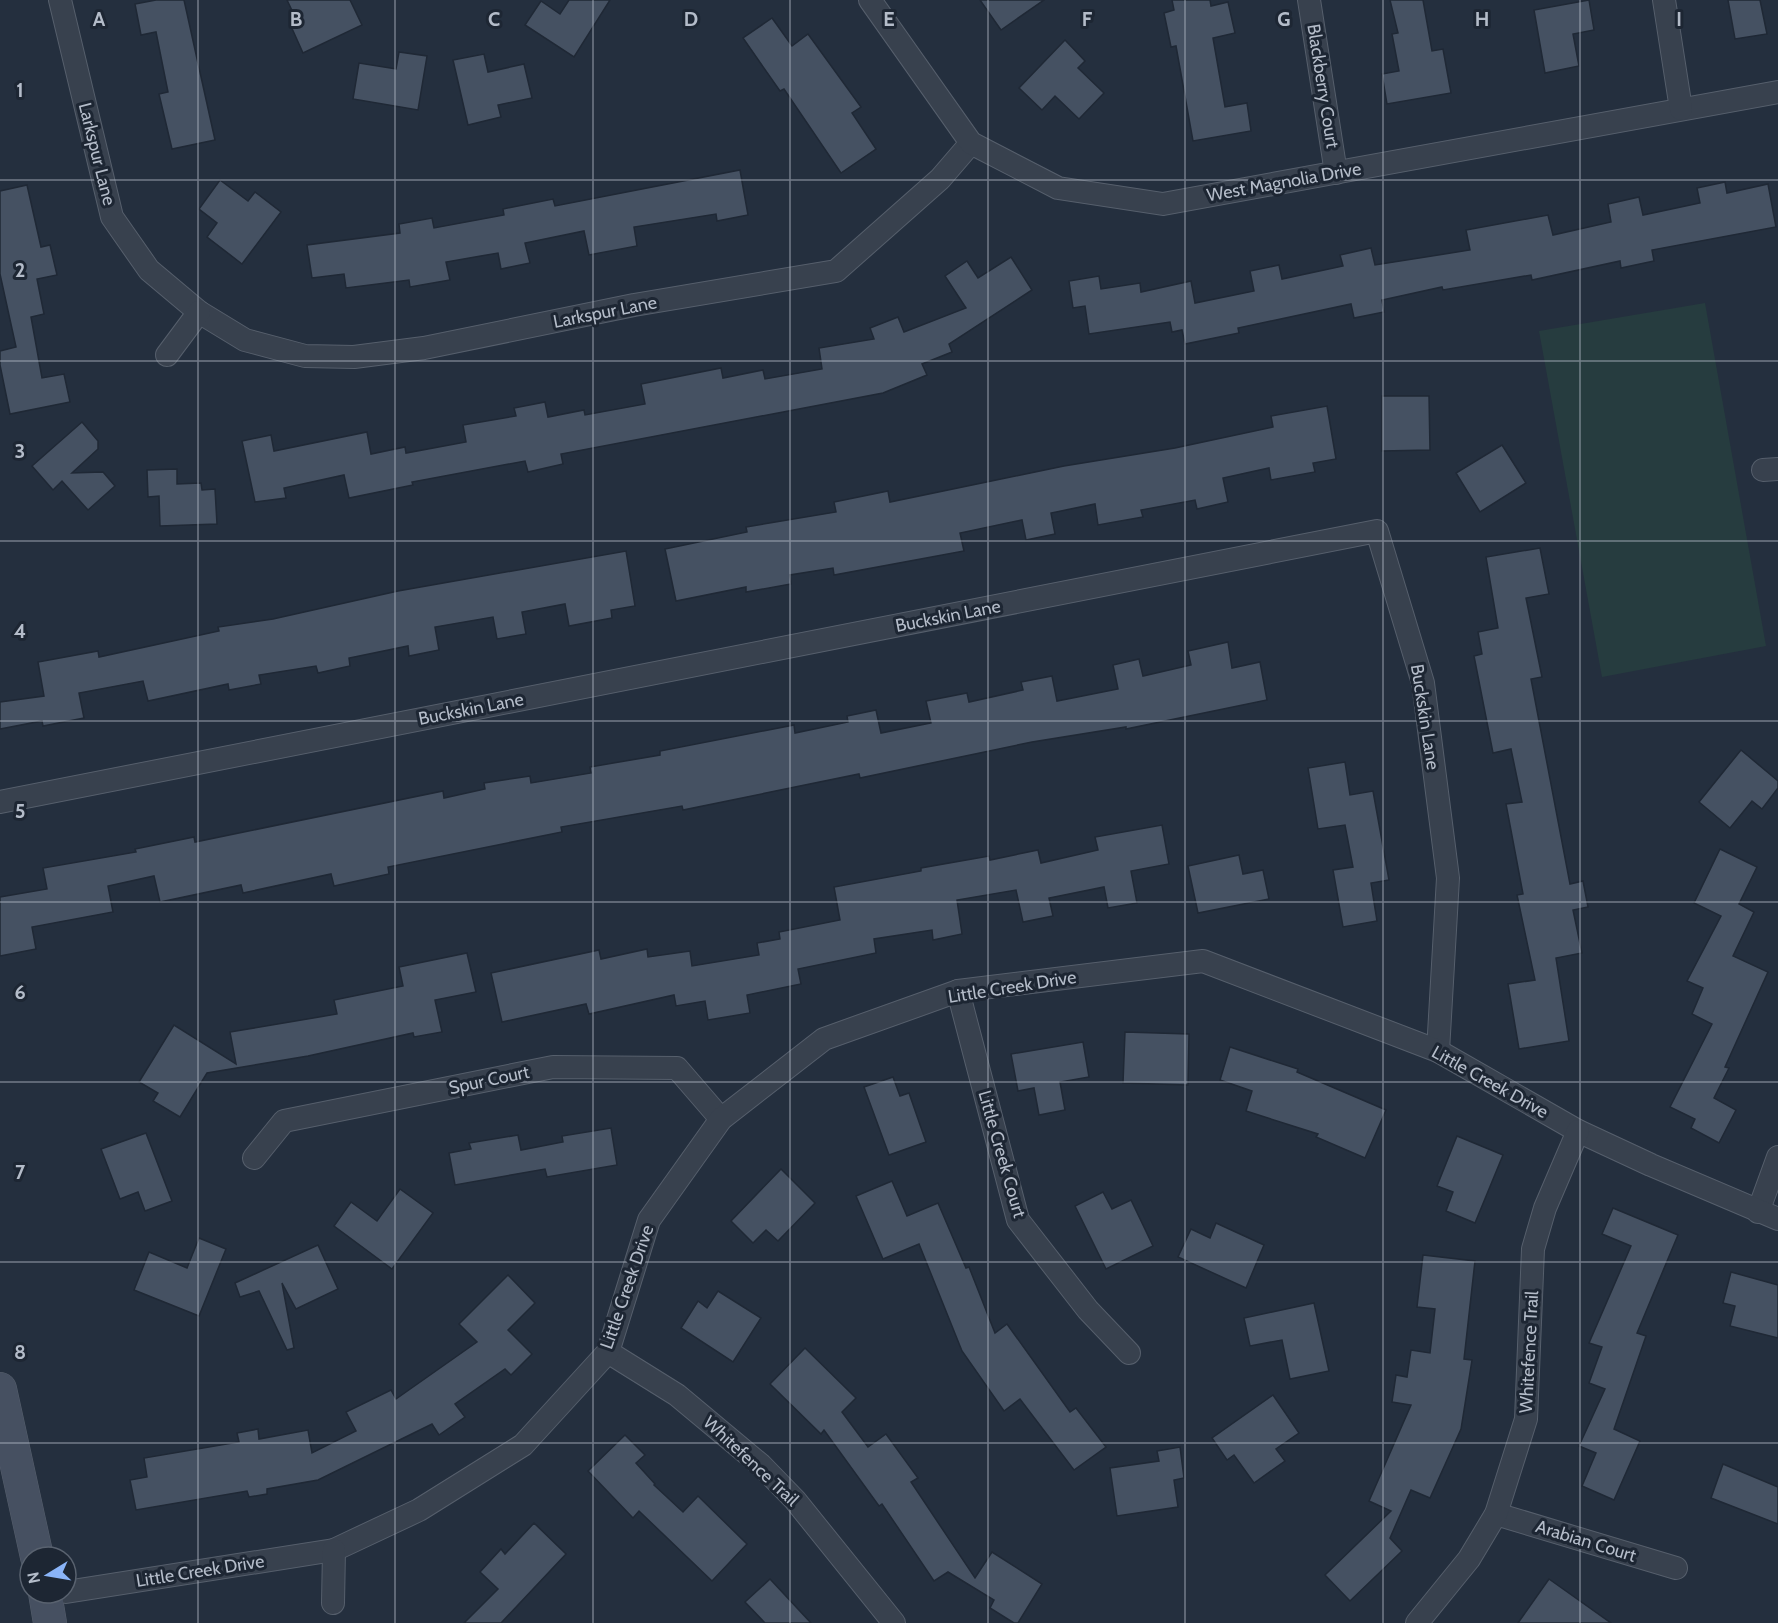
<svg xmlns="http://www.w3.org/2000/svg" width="1778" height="1623" font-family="Cabin,sans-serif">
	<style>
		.grass { fill: #263c3f }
		.building { fill: #455162; stroke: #1f2835; stroke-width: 1.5 }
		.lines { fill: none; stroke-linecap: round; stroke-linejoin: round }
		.minor-casing { stroke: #565f6c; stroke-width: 24 }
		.secondary-casing { stroke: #565f6c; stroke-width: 34 }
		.minor { stroke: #38414e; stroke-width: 22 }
		.secondary { stroke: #465061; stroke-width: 33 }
		.grid { fill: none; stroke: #b4bcc9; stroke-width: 1.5; stroke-opacity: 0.55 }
		.labels { text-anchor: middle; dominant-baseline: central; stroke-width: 6; stroke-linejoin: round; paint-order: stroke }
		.street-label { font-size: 18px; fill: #b4bcc9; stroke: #1d2633 }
		.grid-label { font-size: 20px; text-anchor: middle; font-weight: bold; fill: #b4bcc9; stroke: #1d2633; stroke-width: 6; stroke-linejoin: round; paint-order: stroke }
	</style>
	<rect width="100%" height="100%" fill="#242f3e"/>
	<!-- grass -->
	<polygon class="grass" points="1705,303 1766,646 1602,677 1539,331"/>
	<!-- building -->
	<g class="building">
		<polygon points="156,0 184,0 215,140 172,149 159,94 168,92 156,32 141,35 135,4"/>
		<polygon points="287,0 350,0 362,25 303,53 290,24 297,21"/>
		<polygon points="569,0 610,0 574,57 525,25 541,1 560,14"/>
		<polygon points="980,0 1044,0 1001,30"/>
		<polygon points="1172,0 1210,0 1211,6 1228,2 1235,33 1213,38 1225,107 1247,103 1251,131 1193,141 1176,46 1171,47 1164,13 1174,10"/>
		<polygon points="1390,0 1423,0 1432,51 1443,49 1451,93 1387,104 1382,74 1399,71 1392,34 1398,33"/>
		<polygon points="1589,0 1594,30 1573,34 1579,66 1545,73 1534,10"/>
		<polygon points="1728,0 1760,0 1767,34 1735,39"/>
		<polygon points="772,18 792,46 808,34 861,107 852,113 876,149 841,173 784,89 780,91 743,38"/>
		<polygon points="1065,40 1085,61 1078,68 1104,93 1079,119 1055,96 1042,110 1019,88"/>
		<polygon points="399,52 427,56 418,110 353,99 359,63 396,69"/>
		<polygon points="484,54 488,72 524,64 532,98 498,105 501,117 468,125 453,60"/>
		<polygon points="740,170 748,215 717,221 716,214 634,227 637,246 589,255 584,231 525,243 530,263 501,269 498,253 446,262 450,280 410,287 409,280 346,288 344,274 312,278 307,245 400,233 399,224 432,218 434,228 504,215 503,209 553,199 555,206"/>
		<polygon points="220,180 248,201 255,192 281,212 242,264 207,237 217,223 199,209"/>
		<polygon points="1725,182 1727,193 1768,184 1776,227 1652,250 1654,261 1621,268 1620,261 1532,280 1531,275 1443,290 1442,287 1382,300 1384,312 1354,318 1351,304 1238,328 1239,333 1185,344 1182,330 1172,332 1170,322 1089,334 1085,306 1073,308 1069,281 1099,276 1101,289 1140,283 1141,292 1191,281 1195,303 1254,291 1250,271 1279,265 1282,279 1343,266 1340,255 1371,248 1375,265 1470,250 1466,230 1548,215 1553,235 1611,222 1608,204 1639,197 1643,215 1700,203 1697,188"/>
		<polygon points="27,185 41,247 50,245 57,275 37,279 44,314 31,317 42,378 64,374 70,402 10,414 0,365 0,351 16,347 0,274 0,191"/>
		<polygon points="1011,257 1032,290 949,344 952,352 922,364 927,375 883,393 561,454 563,464 528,472 525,461 412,482 413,485 349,498 344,475 284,488 286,498 255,502 242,441 271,435 274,451 367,432 371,454 405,447 406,453 466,442 463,425 516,416 514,408 545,402 548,417 584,410 585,415 645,404 641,384 721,368 723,378 763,370 765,379 822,369 819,348 874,339 870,328 898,317 904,332 966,308 945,276 967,261 978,278"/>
		<polygon points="1382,396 1429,396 1430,450 1382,451"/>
		<polygon points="1327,406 1336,459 1313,463 1315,472 1271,480 1269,468 1223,478 1228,502 1197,509 1195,500 1141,510 1143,517 1098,525 1095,504 1051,513 1055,534 1026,540 1022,520 960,533 964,551 834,575 833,568 790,575 791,584 746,592 746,587 676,601 665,549 747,532 746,527 836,512 834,502 888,491 890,502 1064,466 1175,448 1273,427 1271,416"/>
		<polygon points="82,422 98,441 98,449 72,473 103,472 115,486 88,510 62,481 53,490 32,466"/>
		<polygon points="1502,445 1526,483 1480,512 1456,473"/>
		<polygon points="177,469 177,484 201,483 202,490 215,489 217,524 160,526 159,496 148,497 147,470"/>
		<polygon points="1540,548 1549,594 1526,598 1542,677 1531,679 1570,884 1583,881 1588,907 1573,910 1582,953 1556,958 1569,1041 1519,1049 1508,984 1535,980 1517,895 1523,894 1506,804 1522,802 1511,749 1493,753 1474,656 1482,654 1478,632 1498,628 1486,557"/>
		<polygon points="626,551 635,606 611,610 612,618 569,626 565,604 522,612 526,634 497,639 493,617 435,627 439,650 409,656 408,646 349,658 350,666 318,673 316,666 259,675 261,684 229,690 228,684 148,701 143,681 79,693 84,718 43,726 42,721 0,729 0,702 44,696 38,662 98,651 99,657 219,631 218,627 273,619 398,591"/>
		<polygon points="1228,642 1232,668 1260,662 1267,700 1126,729 1126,727 1032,742 860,778 859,774 683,810 682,806 561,827 562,832 388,867 389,874 334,886 331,874 243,893 241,885 160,902 154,876 108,886 113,912 32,927 36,949 0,956 0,897 47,889 43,868 136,852 135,849 194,837 195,842 443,791 444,798 485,789 484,783 530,776 531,783 591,773 590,767 660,755 660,751 794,725 795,733 848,722 847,716 876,710 881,733 931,723 926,701 967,693 969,702 1023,690 1021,682 1052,676 1057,701 1118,689 1113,665 1139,659 1143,676 1191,665 1188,651"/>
		<polygon points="1741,750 1778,781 1778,788 1762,809 1752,801 1730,828 1699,802"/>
		<polygon points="1345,762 1350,795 1373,791 1389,880 1371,883 1377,921 1343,927 1333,870 1353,867 1345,825 1318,829 1308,768"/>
		<polygon points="1162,825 1169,864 1131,871 1137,903 1108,908 1104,887 1049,898 1053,916 1023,922 1016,890 957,900 962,934 933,940 932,930 874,939 876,953 798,969 801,984 747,995 750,1013 708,1020 705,1001 676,1006 674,995 589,1014 586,1004 502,1022 491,973 599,950 601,959 647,949 648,957 690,951 692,966 759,955 757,943 780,939 779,932 840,920 834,887 921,871 921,868 989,856 990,860 1038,850 1041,863 1098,850 1095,837"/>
		<polygon points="1720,849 1757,867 1739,904 1754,912 1733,956 1768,972 1725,1067 1729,1068 1714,1098 1736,1110 1719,1143 1691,1128 1695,1119 1670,1107 1712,1024 1692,1014 1703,988 1687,981 1721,916 1694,903"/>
		<polygon points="1239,855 1243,874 1263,870 1269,899 1198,913 1188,866"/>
		<polygon points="467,953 476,992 435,1000 442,1032 414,1037 413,1033 308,1056 207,1073 180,1117 153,1101 158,1093 139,1082 174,1025 236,1064 230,1032 337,1014 334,1000 403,986 399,967"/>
		<polygon points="1125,1032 1189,1034 1188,1085 1123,1083"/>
		<polygon points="1083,1042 1089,1077 1060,1082 1065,1110 1039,1115 1034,1088 1018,1091 1011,1054"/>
		<polygon points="1230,1047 1298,1069 1297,1072 1386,1110 1365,1158 1316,1137 1318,1134 1246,1111 1252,1091 1220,1080"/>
		<polygon points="893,1077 900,1096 909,1093 926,1142 889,1155 864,1087"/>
		<polygon points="611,1128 617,1165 547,1177 545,1169 455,1185 449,1153 471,1149 469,1143 518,1135 521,1150 563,1142 562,1136"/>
		<polygon points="146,1133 172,1201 145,1211 138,1192 120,1199 101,1149"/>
		<polygon points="1457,1136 1503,1155 1475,1223 1446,1211 1453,1192 1437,1186"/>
		<polygon points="781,1169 815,1203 778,1241 766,1230 753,1243 731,1221"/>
		<polygon points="892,1181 907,1216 938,1203 966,1268 969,1267 995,1333 1007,1324 1070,1412 1076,1408 1106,1447 1074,1470 1020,1399 1004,1411 962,1351 919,1244 883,1259 856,1196"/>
		<polygon points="400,1189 433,1213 392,1269 334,1226 351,1202 377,1221"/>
		<polygon points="1103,1192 1112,1209 1131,1200 1153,1246 1106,1269 1075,1206"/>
		<polygon points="1613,1208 1678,1235 1637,1333 1646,1336 1614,1429 1640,1441 1614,1500 1582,1486 1596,1453 1579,1446 1605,1389 1589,1383 1602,1347 1589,1343 1631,1246 1602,1234"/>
		<polygon points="1216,1223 1264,1245 1246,1288 1178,1257 1191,1229 1210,1238"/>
		<polygon points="199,1238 226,1249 199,1316 134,1290 149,1252 187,1268"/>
		<polygon points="318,1245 338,1289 296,1309 282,1283 294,1348 287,1350 259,1291 240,1297 235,1283"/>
		<polygon points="1423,1255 1475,1261 1464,1359 1472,1360 1461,1429 1430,1498 1411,1490 1390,1538 1402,1551 1350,1601 1325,1575 1391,1511 1369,1501 1411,1405 1392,1402 1396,1375 1407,1377 1411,1350 1430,1353 1435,1309 1417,1307"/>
		<polygon points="1731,1272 1778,1285 1778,1338 1730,1326 1735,1306 1723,1303"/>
		<polygon points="508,1275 535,1303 508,1330 532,1354 511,1375 505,1369 455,1404 465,1417 439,1435 432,1424 318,1480 267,1489 267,1494 249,1497 247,1491 136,1510 130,1480 147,1477 144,1458 239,1442 237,1433 258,1429 259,1439 308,1430 312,1453 356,1431 346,1412 391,1390 396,1399 477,1342 459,1324"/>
		<polygon points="718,1291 761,1318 733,1362 681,1328 698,1301 707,1308"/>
		<polygon points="1314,1303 1329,1371 1290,1379 1282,1340 1250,1346 1244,1318"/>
		<polygon points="805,1348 856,1398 842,1412 868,1447 886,1434 918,1478 911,1482 975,1578 992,1552 1042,1584 1018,1623 1014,1623 990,1608 994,1600 948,1572 934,1581 882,1504 879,1506 824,1430 821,1434 770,1384"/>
		<polygon points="1273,1395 1299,1433 1276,1449 1285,1461 1254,1483 1234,1455 1227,1460 1212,1438"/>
		<polygon points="625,1435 645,1455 636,1463 655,1484 654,1485 683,1512 698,1496 747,1544 712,1581 639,1511 633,1518 588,1471"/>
		<polygon points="1180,1447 1184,1478 1174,1480 1178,1507 1117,1516 1110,1468 1159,1461 1157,1451"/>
		<polygon points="1723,1464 1778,1487 1778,1524 1711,1498"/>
		<polygon points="534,1523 566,1554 501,1623 464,1623 498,1589 480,1572 501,1549 505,1554"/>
		<polygon points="770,1579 811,1623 765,1623 745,1602"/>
		<polygon points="1549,1579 1611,1623 1518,1623"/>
	</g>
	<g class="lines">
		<defs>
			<g id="minor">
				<polyline points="60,0 112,217 149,270 199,312 245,340 305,356 354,357 424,348 634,305 836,271 940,179 971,143"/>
				<polyline points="870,0 971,143 1058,188 1163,204 1778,92"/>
				<polyline points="1309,0 1336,173"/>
				<polyline points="1664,0 1681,109"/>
				<polyline points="167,355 199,312"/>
				<polyline points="1763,470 1778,469"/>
				<polyline points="0,802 1377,531 1423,683 1448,878 1438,1051"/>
				<polyline points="958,991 1018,1220 1088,1310 1129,1353"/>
				<polyline points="254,1158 284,1121 553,1067 677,1068 721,1119"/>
				<polyline points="1758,1212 1778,1157"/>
				<polyline points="608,1352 677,1395 761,1465 795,1500 894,1623"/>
				<polyline points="1496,1514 1676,1568"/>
				<polyline points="66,1592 334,1550 419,1510 523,1445 608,1352 649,1220 721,1119 824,1039 958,991 1203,961 1438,1051 1578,1131 1651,1165 1778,1219"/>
				<polyline points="333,1603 334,1550"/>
				<polyline points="1417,1623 1469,1559 1496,1514 1526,1419 1533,1249 1545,1208 1578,1131"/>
			</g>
			<g id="secondary">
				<polyline points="0,1389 37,1557"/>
				<polyline points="45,1593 50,1623"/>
			</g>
		</defs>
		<!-- minor casing -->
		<use href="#minor" class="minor-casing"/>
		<!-- secondary casing -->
		<use href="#secondary" class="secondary-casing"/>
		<!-- minor -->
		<use href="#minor" class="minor"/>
		<!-- secondary -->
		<use href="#secondary" class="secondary"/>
	</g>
	<!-- grid -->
	<path class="grid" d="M 198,0 L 198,1623M 395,0 L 395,1623M 593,0 L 593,1623M 790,0 L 790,1623M 988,0 L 988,1623M 1185,0 L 1185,1623M 1383,0 L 1383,1623M 1580,0 L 1580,1623M 0,180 L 1778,180M 0,361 L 1778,361M 0,541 L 1778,541M 0,721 L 1778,721M 0,902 L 1778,902M 0,1082 L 1778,1082M 0,1262 L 1778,1262M 0,1443 L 1778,1443"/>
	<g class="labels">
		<!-- street labels -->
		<g class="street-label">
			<text transform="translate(1323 86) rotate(81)">Blackberry Court</text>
			<text transform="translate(97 154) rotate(76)">Larkspur Lane</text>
			<text transform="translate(1284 182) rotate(-10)">West Magnolia Drive</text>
			<text transform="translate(605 312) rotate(-11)">Larkspur Lane</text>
			<text transform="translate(948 616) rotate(-11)">Buckskin Lane</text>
			<text transform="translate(471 709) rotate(-11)">Buckskin Lane</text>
			<text transform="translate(1425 717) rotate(81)">Buckskin Lane</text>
			<text transform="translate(1012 987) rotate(-9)">Little Creek Drive</text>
			<text transform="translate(489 1080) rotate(-12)">Spur Court</text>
			<text transform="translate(1490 1082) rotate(29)">Little Creek Drive</text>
			<text transform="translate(1002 1154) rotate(74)">Little Creek Court</text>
			<text transform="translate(627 1287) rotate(-71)">Little Creek Drive</text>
			<text transform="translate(1529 1352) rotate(-87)">Whitefence Trail</text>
			<text transform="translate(751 1461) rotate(43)">Whitefence Trail</text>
			<text transform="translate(1586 1541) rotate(17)">Arabian Court</text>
			<text transform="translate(200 1571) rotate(-9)">Little Creek Drive</text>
		</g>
	</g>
	<g class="grid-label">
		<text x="99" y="26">A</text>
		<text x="296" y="26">B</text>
		<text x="494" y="26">C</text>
		<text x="691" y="26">D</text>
		<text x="889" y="26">E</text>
		<text x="1087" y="26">F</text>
		<text x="1284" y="26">G</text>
		<text x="1482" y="26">H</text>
		<text x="1679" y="26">I</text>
		<text x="20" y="97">1</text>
		<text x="20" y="277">2</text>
		<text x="20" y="458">3</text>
		<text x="20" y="638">4</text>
		<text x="20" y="818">5</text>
		<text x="20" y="999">6</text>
		<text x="20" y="1179">7</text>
		<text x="20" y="1359">8</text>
	</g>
	<!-- north arrow -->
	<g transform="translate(48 1575) rotate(259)"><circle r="28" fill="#1d2633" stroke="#59626f" stroke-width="1.5"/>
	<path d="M0-4.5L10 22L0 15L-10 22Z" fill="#8ab4f8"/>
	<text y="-9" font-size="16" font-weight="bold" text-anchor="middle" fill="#b4bcc9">N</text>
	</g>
</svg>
